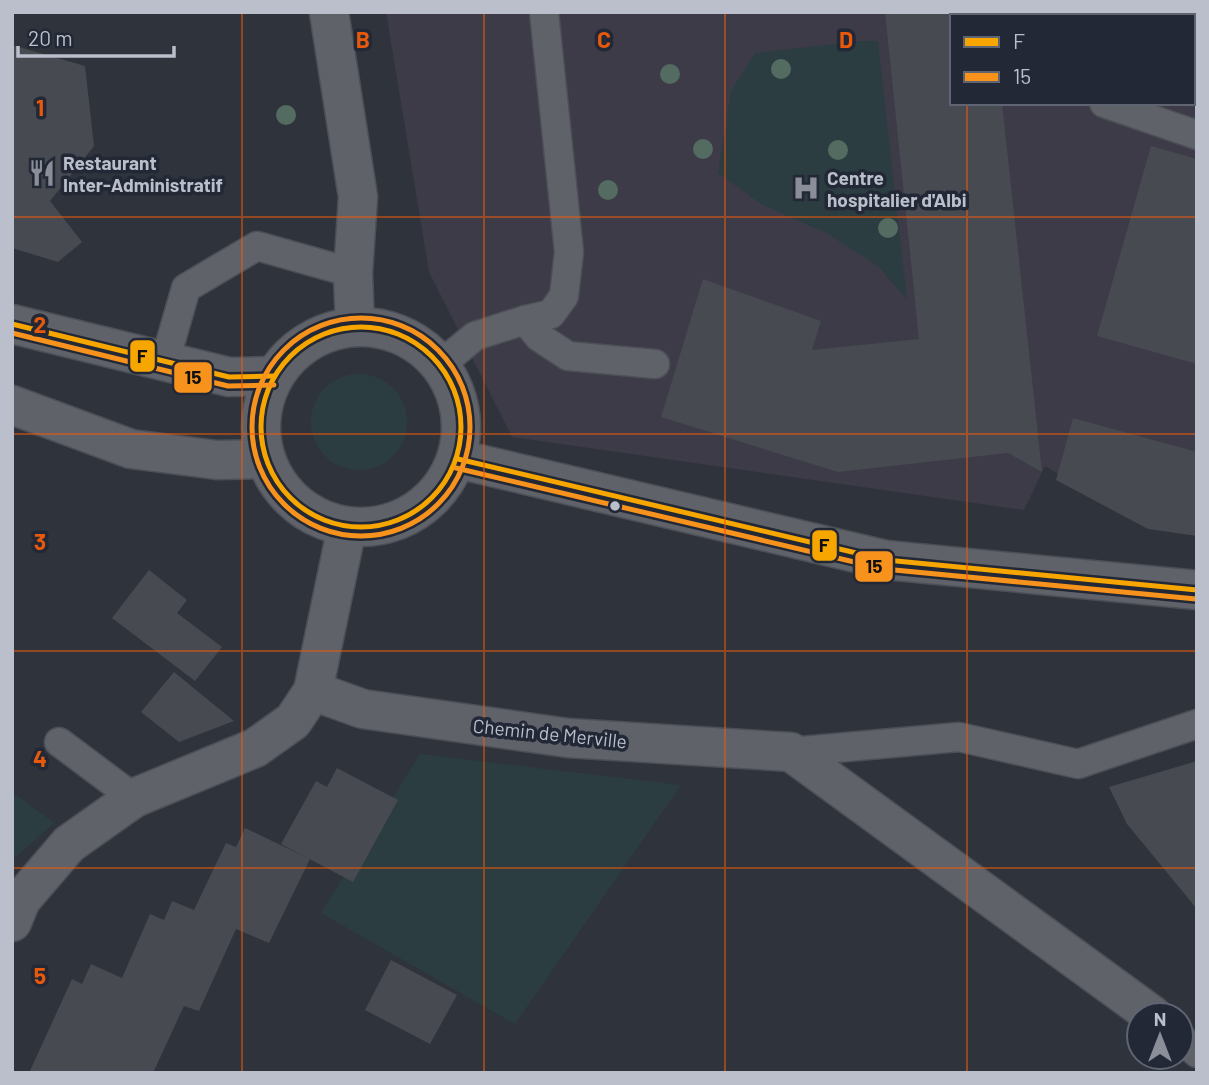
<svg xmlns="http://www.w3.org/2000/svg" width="1209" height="1085" font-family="Barlow,sans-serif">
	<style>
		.medical { fill: #3c3b47; fill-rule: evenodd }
		.green { fill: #2c3d42 }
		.building { fill: #474a51 }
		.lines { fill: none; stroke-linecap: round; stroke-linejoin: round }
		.service-casing { stroke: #4c4f56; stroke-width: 31 }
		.minor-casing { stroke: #4c4f56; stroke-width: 41 }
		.tertiary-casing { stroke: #4c4f56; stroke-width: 41 }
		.service { stroke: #5f6269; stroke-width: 28 }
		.minor { stroke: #5f6269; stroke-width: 38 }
		.tertiary { stroke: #5f6269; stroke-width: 38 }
		.bus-1-casing { stroke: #222836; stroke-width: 10 }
		.bus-2-casing { stroke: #222836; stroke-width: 10 }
		.bus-1 { stroke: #f7a600; stroke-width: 5 }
		.bus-2 { stroke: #f7931d; stroke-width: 5 }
		.tree { fill: #546b61 }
		.grid { fill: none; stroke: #e8590c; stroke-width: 2; stroke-opacity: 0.55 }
		.bus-dot { fill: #babfcb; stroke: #222836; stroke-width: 2.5 }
		.labels { text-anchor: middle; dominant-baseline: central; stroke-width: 7; stroke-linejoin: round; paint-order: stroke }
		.poi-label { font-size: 19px; font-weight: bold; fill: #babfcb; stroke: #222836; text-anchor: start }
		.street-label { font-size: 19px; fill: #babfcb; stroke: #222836 }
		.grid-label { font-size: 23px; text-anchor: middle; font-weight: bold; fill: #e8590c; stroke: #222836; stroke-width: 7; stroke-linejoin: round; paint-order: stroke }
		.line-badge { stroke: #222836; stroke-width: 2.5 }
		.pale-badge-label { font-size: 19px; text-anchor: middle; font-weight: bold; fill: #111 }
	</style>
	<rect width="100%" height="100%" fill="#2f333b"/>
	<!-- medical -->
	<path class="medical" d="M 386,12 L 1197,12 L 1197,524 L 1132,518 L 1045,466 L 1024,510 L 512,437 L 429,272 ZM 952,16 L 1193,16 L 1193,103 L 952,103 Z"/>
	<!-- green -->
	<g class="green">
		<polygon points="862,41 878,41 907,300 878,266 826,233 761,204 718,173 731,91 755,53"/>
		<circle cx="359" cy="422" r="48"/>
		<polygon points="420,754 681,785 515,1024 321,913"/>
		<polygon points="12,792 54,823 12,860"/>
	</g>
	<!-- building -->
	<g class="building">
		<polygon points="885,12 952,12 952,103 1002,103 1042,472 1008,453 838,472 661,417 703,279 821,321 812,350 919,339"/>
		<polygon points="12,45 85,66 94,146 50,201 82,242 58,262 12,248"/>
		<polygon points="1151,146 1197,159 1197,364 1097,336"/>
		<polygon points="1073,418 1197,452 1197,536 1148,529 1056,480"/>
		<polygon points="149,570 187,600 177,613 222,647 195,681 112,618"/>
		<polygon points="174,672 234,721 179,742 141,712"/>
		<polygon points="1197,761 1197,909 1127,824 1109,787"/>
		<polygon points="337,768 398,800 353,882 281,844 316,781 327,787"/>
		<polygon points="245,828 310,859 269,943 236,929 199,1011 184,1006 153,1073 29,1073 72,979 82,984 91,964 122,978 150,914 164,920 172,901 194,910 226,843 236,847"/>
		<polygon points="391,960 457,995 430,1044 365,1010"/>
	</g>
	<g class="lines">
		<defs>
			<g id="service">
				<polyline points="544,12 569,252 564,296 551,314 525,320 539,337 568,356 655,364"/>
				<polyline points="1044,12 1045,16"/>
				<polyline points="1093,12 1093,16"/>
				<polyline points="1104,103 1197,135"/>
				<polyline points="165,361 186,288 257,246 353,273"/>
				<polyline points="440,365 475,336 525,320"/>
				<polyline points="59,742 134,798"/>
				<polyline points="791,752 959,737 1078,764 1197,724"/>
				<polyline points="1181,1038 1197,1053"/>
			</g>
			<g id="minor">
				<polyline points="458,459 886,560 1197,590"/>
				<polyline points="313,691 363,709 568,738 791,752 1152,1015"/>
			</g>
			<g id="tertiary">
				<polyline points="329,12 358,197 353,273 355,327"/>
				<polyline points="12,324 229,377 274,376"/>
				<circle cx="361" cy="427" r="100"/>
				<polyline points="12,405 131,449 217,460 265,459"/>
				<polyline points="12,922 21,900 69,844 134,798 255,748 293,721 313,691 347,527"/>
			</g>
		</defs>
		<!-- service casing -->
		<use href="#service" class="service-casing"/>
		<!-- minor casing -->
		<use href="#minor" class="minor-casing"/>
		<!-- tertiary casing -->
		<use href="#tertiary" class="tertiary-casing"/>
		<!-- service -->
		<use href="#service" class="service"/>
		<!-- minor -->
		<use href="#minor" class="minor"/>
		<!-- tertiary -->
		<use href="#tertiary" class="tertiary"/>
		<defs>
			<g id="bus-1">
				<polyline points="12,324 229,377 274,376"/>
				<circle cx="361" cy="427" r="100"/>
				<polyline points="458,459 886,560 1197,590"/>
			</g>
			<g id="bus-2">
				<circle cx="361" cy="427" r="109"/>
				<polyline points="12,333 228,386 274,385"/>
				<polyline points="456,468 884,569 1196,599"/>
			</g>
		</defs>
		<!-- bus-1 casing -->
		<use href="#bus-1" class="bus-1-casing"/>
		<!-- bus-2 casing -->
		<use href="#bus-2" class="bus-2-casing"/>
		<!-- bus-1 -->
		<use href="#bus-1" class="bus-1"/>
		<!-- bus-2 -->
		<use href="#bus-2" class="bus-2"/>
	</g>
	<!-- trees -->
	<g class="tree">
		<circle cx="781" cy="69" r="10"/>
		<circle cx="670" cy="74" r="10"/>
		<circle cx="286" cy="115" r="10"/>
		<circle cx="703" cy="149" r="10"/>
		<circle cx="838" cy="150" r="10"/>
		<circle cx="608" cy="190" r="10"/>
		<circle cx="888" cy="228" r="10"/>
	</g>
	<!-- grid -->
	<path class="grid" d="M 242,12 L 242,1073M 484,12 L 484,1073M 725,12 L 725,1073M 967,12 L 967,16M 967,103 L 967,1073M 12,217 L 1197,217M 12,434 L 1197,434M 12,651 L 1197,651M 12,868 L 1197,868"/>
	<!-- icons -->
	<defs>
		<symbol id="restaurant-bare" viewBox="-9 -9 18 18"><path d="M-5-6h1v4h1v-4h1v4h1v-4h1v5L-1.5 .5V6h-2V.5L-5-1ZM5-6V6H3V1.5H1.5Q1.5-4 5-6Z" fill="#898e99" stroke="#222836" stroke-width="2.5" paint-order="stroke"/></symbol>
		<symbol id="hospital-bare" viewBox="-9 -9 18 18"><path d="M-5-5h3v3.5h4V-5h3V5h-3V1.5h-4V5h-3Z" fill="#898e99" stroke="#222836" stroke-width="2.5" paint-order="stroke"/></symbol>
	</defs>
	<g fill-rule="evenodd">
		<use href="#restaurant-bare" x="23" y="154" width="38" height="38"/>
		<use href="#hospital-bare" x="787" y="169" width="38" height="38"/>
	</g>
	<!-- markers -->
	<circle class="bus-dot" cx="615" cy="506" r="6"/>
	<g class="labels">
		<!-- poi labels -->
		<g class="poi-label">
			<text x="63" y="162">Restaurant<tspan x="63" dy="22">Inter-Administratif</tspan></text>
			<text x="827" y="177">Centre<tspan x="827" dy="22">hospitalier d'Albi</tspan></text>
		</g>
		<!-- street labels -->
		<g class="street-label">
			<text transform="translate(550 733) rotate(6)">Chemin de Merville</text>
		</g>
	</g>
	<g class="grid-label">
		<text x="363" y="48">B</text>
		<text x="604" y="48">C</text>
		<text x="846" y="48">D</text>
		<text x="40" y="116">1</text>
		<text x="40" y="333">2</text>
		<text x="40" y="550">3</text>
		<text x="40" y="767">4</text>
		<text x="40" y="984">5</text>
	</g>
	<g class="line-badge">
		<rect x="129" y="339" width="27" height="34" rx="7" fill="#f7a600"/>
		<rect x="173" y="361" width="40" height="33" rx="7" fill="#f7931d"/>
		<rect x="811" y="529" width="27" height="33" rx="7" fill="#f7a600"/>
		<rect x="854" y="550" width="40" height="33" rx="7" fill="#f7931d"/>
	</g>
	<g class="pale-badge-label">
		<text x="142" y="363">F</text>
		<text x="193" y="384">15</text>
		<text x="824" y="552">F</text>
		<text x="874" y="573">15</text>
	</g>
	<!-- border -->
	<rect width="1209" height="1085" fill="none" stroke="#babfcb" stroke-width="28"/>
	<!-- legend -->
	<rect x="950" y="14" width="245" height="91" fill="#222836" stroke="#5f6472" stroke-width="2"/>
	<rect x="964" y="37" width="35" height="10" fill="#f7a600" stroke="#5f6472" stroke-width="2"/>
	<text x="1013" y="49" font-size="21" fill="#babfcb">F</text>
	<rect x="964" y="72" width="35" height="10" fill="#f7931d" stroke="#5f6472" stroke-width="2"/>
	<text x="1013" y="84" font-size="21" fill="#babfcb">15</text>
	<!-- north arrow -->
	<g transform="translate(1160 1036)"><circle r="33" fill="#222836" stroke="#5f6472" stroke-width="2"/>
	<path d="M0-5L12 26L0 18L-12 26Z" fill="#898e99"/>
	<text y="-10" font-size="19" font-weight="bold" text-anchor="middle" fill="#babfcb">N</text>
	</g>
	<!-- scale -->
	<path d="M18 46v10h156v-10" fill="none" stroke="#babfcb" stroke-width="3.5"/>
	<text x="28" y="46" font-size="21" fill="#babfcb" stroke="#222836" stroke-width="5" paint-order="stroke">20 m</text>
</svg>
